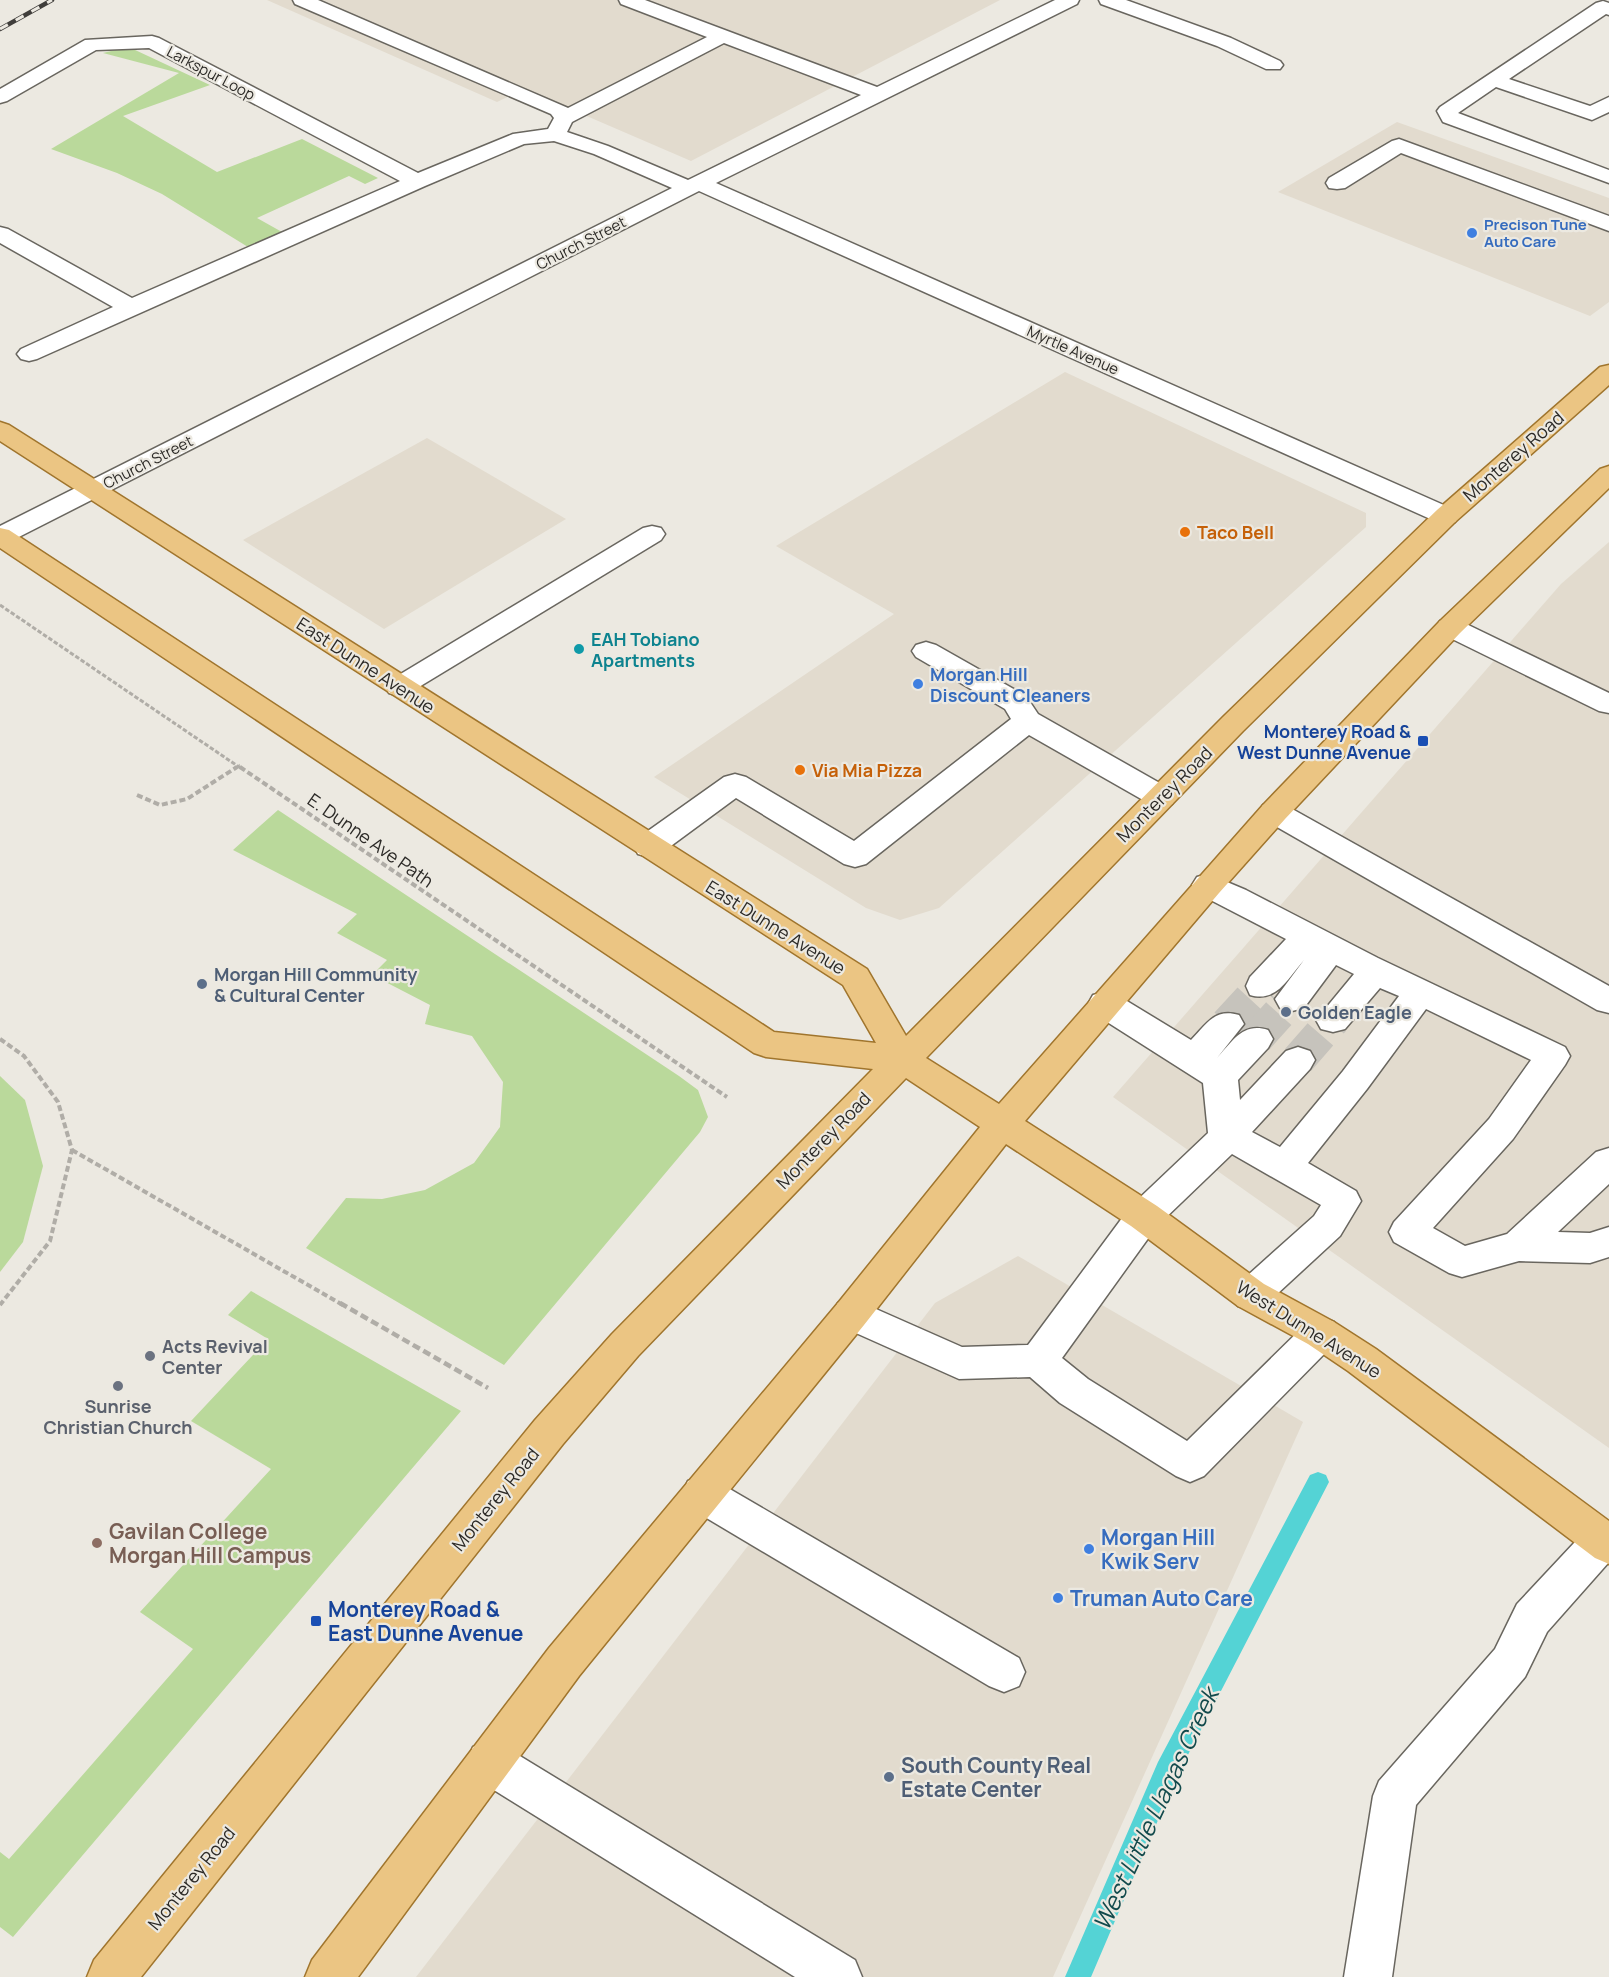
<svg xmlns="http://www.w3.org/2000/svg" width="1609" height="1977" font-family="Manrope,sans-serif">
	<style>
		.built { fill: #e2dbce }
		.green { fill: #bad99b }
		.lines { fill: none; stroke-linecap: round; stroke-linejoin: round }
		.stream { fill: #54d3d5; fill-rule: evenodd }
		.minor-tunnel { stroke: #c6c3bc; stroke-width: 34; stroke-dasharray: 34 16; stroke-linecap: butt }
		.minor-casing { stroke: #69665f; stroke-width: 3 }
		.major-casing { stroke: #a0752d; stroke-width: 3 }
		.path-far2 { stroke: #b0ada7; stroke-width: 3; stroke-dasharray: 4.5 2; stroke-linecap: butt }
		.path-far1 { stroke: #b0ada7; stroke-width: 4; stroke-dasharray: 6 3; stroke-linecap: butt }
		.path { stroke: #b0ada7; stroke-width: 4.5; stroke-dasharray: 8 4; stroke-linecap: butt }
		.minor { fill: #fff; fill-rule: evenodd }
		.major { fill: #ebc583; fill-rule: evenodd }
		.rail-casing { stroke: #403e3b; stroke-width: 4.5 }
		.rail { stroke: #ece9e1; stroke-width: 3; stroke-dasharray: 9; stroke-linecap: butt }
		.shop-dot { fill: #3f7fe0; stroke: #ece9e1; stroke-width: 2 }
		.food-dot { fill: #e8710a; stroke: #ece9e1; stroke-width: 2 }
		.culture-dot { fill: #0f9aa8; stroke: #ece9e1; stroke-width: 2 }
		.transit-dot { fill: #1a4fb4; stroke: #ece9e1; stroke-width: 2 }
		.service-dot { fill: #5c6f8a; stroke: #ece9e1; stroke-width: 2 }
		.worship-dot { fill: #6b7280; stroke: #ece9e1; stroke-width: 2 }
		.education-dot { fill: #8d6e63; stroke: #ece9e1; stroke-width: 2 }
		.labels { text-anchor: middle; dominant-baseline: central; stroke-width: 4.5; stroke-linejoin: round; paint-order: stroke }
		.far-street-label { font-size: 15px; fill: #2c2a27; stroke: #ece9e1 }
		.far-shop-label { font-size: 15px; font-weight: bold; fill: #366cbe; stroke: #ece9e1; text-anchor: start }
		.street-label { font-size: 18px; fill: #2c2a27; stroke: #ece9e1 }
		.food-label { font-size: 18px; font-weight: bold; fill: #c56008; stroke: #ece9e1; text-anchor: start }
		.culture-label { font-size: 18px; font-weight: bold; fill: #0d838f; stroke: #ece9e1; text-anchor: start }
		.shop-label { font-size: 18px; font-weight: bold; fill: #366cbe; stroke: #ece9e1; text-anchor: start }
		.transit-label { font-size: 18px; font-weight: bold; fill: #164399; stroke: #ece9e1; text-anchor: end }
		.service-label { font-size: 18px; font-weight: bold; fill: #4e5e75; stroke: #ece9e1; text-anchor: start }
		.worship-label { font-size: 18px; font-weight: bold; fill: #5b616d; stroke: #ece9e1; text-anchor: start }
		.near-education-label { font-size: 21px; font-weight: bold; fill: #785e54; stroke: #ece9e1; text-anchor: start }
		.near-shop-label { font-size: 21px; font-weight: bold; fill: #366cbe; stroke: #ece9e1; text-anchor: start }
		.near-transit-label { font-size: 21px; font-weight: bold; fill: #164399; stroke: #ece9e1; text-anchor: start }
		.near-service-label { font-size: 21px; font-weight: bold; fill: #4e5e75; stroke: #ece9e1; text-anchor: start }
		.near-water-label { font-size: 24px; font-style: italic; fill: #124a4c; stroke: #ece9e1 }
	</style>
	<rect width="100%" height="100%" fill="#ece9e1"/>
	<!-- built -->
	<g class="built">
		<polygon points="267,0 1000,0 691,161 524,89 497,102"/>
		<polygon points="1397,122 1609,198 1609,302 1590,316 1278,192"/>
		<polygon points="1065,372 1366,513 1366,527 939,908 900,920 866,908 654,777 894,614 776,546"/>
		<polygon points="427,438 566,519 384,629 243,540"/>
		<polygon points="1609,542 1609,1448 1113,1097 1561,584"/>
		<polygon points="1018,1256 1303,1422 1053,1977 416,1977 935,1303"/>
	</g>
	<!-- green -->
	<g class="green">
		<polygon points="119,49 133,49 210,85 123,116 217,172 302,139 378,178 365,184 349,176 257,218 282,232 248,247 162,194 117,173 51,149 179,73 103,53"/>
		<polygon points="278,810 679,1076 698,1090 708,1117 700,1132 504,1365 306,1248 346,1198 382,1199 425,1190 474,1163 500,1127 503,1082 472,1036 425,1024 430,1005 372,975 387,960 337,933 357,914 233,850"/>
		<polygon points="0,1076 25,1100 43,1166 23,1242 0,1272"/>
		<polygon points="251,1291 461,1411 13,1937 0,1927 0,1852 9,1859 193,1649 140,1612 271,1469 191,1421 268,1339 228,1315"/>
	</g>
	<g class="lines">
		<!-- stream -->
		<polygon class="stream" points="1318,1472 1326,1475 1329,1482 1176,1778 1091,1977 1065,1977 1158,1762 1310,1475"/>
		<!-- minor-tunnel -->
		<g class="minor-tunnel">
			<polyline points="1227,1024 1262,986"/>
			<polyline points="1256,1039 1292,999"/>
			<polyline points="1298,1060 1333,1020"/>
		</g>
		<defs>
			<g id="minor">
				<path d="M 293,0 L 318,0 L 568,108 L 707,37 L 621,4 L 619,0 L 645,0 L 877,87 L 1055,0 L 1079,0 L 1077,4 L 716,183 L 1455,510 L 1459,516 L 1455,522 L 1446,524 L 1437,522 L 699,191 L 9,542 L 0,544 L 0,526 L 672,188 L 594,154 L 554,141 L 524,144 L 425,186 L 37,359 L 29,361 L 21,359 L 17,354 L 21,349 L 113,307 L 0,243 L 0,227 L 8,229 L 132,298 L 400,181 L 149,48 L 96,50 L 7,101 L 0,103 L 0,89 L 85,40 L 152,36 L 159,38 L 418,173 L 513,134 L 548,129 L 554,118 L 551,114 L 295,4 ZM 724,43 L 861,95 L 688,180 L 608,146 L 567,132 L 572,122 Z"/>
				<polygon points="1099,0 1126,0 1231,38 1280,61 1283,65 1280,69 1266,69 1217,46 1101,4"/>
				<polygon points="1603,1 1609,3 1609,15 1606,14 1509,79 1590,106 1609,97 1609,112 1592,120 1496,87 1458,113 1609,170 1609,183 1443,122 1437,111 1440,107 1596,3"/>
				<polygon points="1399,139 1609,216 1609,231 1401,153 1345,188 1337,189 1329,188 1326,183 1329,178 1392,141"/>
				<polygon points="652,526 661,528 665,534 661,540 409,693 399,696 389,693 385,687 389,681 643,528"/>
				<polygon points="1450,618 1460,621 1609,693 1609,713 1599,711 1440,633 1436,627 1440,621"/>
				<polygon points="926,642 936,645 1026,696 1038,714 1172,790 1176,797 1172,804 1161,807 1150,804 1029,735 866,864 855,867 844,864 736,798 660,854 649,857 638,854 634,846 638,838 724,777 735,774 746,777 854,841 1011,719 1005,709 916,657 912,651 916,645"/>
				<polygon points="1274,802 1285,805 1609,986 1609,1013 1597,1010 1263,819 1259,812 1263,805"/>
				<path d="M 1208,874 L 1246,890 L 1378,958 L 1565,1047 L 1570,1056 L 1565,1065 L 1513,1139 L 1433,1228 L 1465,1246 L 1507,1234 L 1596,1152 L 1609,1148 L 1609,1184 L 1558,1232 L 1590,1233 L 1609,1227 L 1609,1257 L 1590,1263 L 1519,1261 L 1462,1277 L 1449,1273 L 1394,1242 L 1389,1232 L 1394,1222 L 1489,1119 L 1531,1060 L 1426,1009 L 1367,1089 L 1308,1163 L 1356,1191 L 1361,1201 L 1340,1236 L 1264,1306 L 1251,1310 L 1238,1306 L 1232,1295 L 1238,1284 L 1314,1216 L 1321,1205 L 1232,1154 L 1157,1226 L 1062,1358 L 1088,1379 L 1187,1441 L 1308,1322 L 1321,1317 L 1334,1322 L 1340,1333 L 1334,1344 L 1204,1476 L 1190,1482 L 1176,1476 L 1060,1403 L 1030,1377 L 959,1379 L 838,1325 L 832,1314 L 838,1303 L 851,1298 L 962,1347 L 1028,1345 L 1131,1206 L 1208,1133 L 1203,1083 L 1093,1013 L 1088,1004 L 1093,995 L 1105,992 L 1117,995 L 1191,1040 C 1207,1024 1214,1008 1239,1015 L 1244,1024 L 1217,1058 C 1233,1041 1243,1022 1268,1030 L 1273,1039 L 1268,1048 L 1238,1080 L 1240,1100 L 1286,1051 L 1298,1047 L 1310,1051 L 1315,1060 L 1310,1069 L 1252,1132 L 1280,1147 L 1343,1071 L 1399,996 L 1380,988 L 1345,1029 L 1333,1032 L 1321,1029 L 1316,1020 L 1354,974 L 1336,965 L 1304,1008 L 1292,1011 L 1280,1008 L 1275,999 L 1304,960 C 1288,978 1277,1003 1250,995 L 1246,986 L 1250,977 L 1286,939 L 1197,893 L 1192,885 L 1197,877 Z"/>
				<polygon points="702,1476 716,1481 1019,1658 1025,1672 1019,1686 1004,1692 989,1686 688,1507 682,1494 688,1481"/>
				<polygon points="1603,1522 1609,1524 1609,1562 1547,1632 1525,1677 1416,1805 1392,1977 1344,1977 1373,1796 1379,1781 1495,1649 1517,1604 1589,1527"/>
				<polygon points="489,1741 505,1747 855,1960 862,1977 795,1977 473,1777 467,1762 473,1747"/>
			</g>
			<polygon id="major" points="1609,365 1609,385 1455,522 1243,731 926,1058 999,1104 1263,805 1440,621 1600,469 1609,466 1609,488 1460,633 1285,819 1219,893 1025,1121 1157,1206 1264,1284 1334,1322 1376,1349 1609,1521 1609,1564 1595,1558 1348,1371 1308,1344 1238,1306 1131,1226 1006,1144 864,1325 579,1676 358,1977 305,1977 312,1960 549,1648 838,1303 980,1127 906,1078 638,1356 563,1444 141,1977 87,1977 94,1960 535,1420 612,1334 873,1069 766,1057 754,1053 0,548 0,528 9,530 774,1032 876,1043 843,985 0,441 0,422 9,425 867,969 906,1036 1223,717 1437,510 1600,367"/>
		</defs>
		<!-- minor casing -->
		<use href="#minor" class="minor-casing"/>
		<!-- major casing -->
		<use href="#major" class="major-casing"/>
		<!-- path-far2 -->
		<g class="path-far2">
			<polyline points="0,605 242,769"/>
			<polyline points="234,769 240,765"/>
		</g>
		<!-- path-far1 -->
		<g class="path-far1">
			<polyline points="240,767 727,1097"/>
			<polyline points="137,795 160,805 187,799 237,767"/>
			<polyline points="0,1039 24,1056 58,1102 72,1150 50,1241 0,1305"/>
			<polyline points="72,1150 343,1305"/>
		</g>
		<!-- path -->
		<polyline class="path" points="340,1303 488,1388"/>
		<!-- minor -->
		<use href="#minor" class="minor"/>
		<!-- major -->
		<use href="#major" class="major"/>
		<defs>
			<polyline id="rail" points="0,29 52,0"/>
		</defs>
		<!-- rail casing -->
		<use href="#rail" class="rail-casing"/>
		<!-- rail -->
		<use href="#rail" class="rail"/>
	</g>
	<!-- markers -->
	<g class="shop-dot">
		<circle cx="1472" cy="233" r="6"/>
		<circle cx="918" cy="684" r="6"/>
		<circle cx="1089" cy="1549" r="6"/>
		<circle cx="1058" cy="1598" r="6"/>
	</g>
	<g class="food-dot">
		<circle cx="1185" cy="532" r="6"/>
		<circle cx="800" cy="770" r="6"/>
	</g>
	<circle class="culture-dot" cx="579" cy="649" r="6"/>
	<g class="transit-dot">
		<rect x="1417" y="735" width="12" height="12" rx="3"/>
		<rect x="310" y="1615" width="12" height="12" rx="3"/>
	</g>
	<g class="service-dot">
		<circle cx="202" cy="984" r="6"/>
		<circle cx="1286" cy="1012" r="6"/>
		<circle cx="889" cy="1777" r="6"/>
	</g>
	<g class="worship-dot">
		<circle cx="150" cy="1356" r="6"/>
		<circle cx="118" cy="1386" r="6"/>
	</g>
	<circle class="education-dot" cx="97" cy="1543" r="6"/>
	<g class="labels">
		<!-- far-street labels -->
		<g class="far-street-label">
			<text transform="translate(211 73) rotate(28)">Larkspur Loop</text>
			<text transform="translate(581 243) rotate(-27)">Church Street</text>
			<text transform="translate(1073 350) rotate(24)">Myrtle Avenue</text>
			<text transform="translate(148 462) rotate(-27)">Church Street</text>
		</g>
		<!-- far-shop labels -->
		<g class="far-shop-label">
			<text x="1484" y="224">Precison Tune<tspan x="1484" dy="17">Auto Care</tspan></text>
		</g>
		<!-- street labels -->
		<g class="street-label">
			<text transform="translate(1513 456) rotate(-41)">Monterey Road</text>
			<text transform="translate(366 665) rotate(33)">East Dunne Avenue</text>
			<text transform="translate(1164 794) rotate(-45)">Monterey Road</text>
			<text transform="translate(371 840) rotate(35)">E. Dunne Ave Path</text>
			<text transform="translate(776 927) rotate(32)">East Dunne Avenue</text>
			<text transform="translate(823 1140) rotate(-46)">Monterey Road</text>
			<text transform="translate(1309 1329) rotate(32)">West Dunne Avenue</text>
			<text transform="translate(495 1499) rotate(-51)">Monterey Road</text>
			<text transform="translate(191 1878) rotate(-51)">Monterey Road</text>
		</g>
		<!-- food labels -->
		<g class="food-label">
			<text x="1197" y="532">Taco Bell</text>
			<text x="812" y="770">Via Mia Pizza</text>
		</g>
		<!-- culture labels -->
		<g class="culture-label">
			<text x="591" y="639">EAH Tobiano<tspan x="591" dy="21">Apartments</tspan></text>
		</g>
		<!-- shop labels -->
		<g class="shop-label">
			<text x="930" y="674">Morgan Hill<tspan x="930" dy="21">Discount Cleaners</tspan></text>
		</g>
		<!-- transit labels -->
		<g class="transit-label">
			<text x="1411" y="731">Monterey Road &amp;<tspan x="1411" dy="21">West Dunne Avenue</tspan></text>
		</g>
		<!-- service labels -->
		<g class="service-label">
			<text x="214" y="974">Morgan Hill Community<tspan x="214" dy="21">&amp; Cultural Center</tspan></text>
			<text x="1298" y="1012">Golden Eagle</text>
		</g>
		<!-- worship labels -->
		<g class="worship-label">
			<text x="162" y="1346">Acts Revival<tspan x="162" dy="21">Center</tspan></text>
			<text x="118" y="1406" text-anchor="middle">Sunrise<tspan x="118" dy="21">Christian Church</tspan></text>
		</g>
		<!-- near-education labels -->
		<g class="near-education-label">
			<text x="109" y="1531">Gavilan College<tspan x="109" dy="24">Morgan Hill Campus</tspan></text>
		</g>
		<!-- near-shop labels -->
		<g class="near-shop-label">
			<text x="1101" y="1537">Morgan Hill<tspan x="1101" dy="24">Kwik Serv</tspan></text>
			<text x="1070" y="1598">Truman Auto Care</text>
		</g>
		<!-- near-transit labels -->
		<g class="near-transit-label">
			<text x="328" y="1609">Monterey Road &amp;<tspan x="328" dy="24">East Dunne Avenue</tspan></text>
		</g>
		<!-- near-service labels -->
		<g class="near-service-label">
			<text x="901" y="1765">South County Real<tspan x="901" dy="24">Estate Center</tspan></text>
		</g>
		<!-- near-water labels -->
		<g class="near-water-label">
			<text transform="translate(1155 1809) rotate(-65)">West Little Llagas Creek</text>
		</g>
	</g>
</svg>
